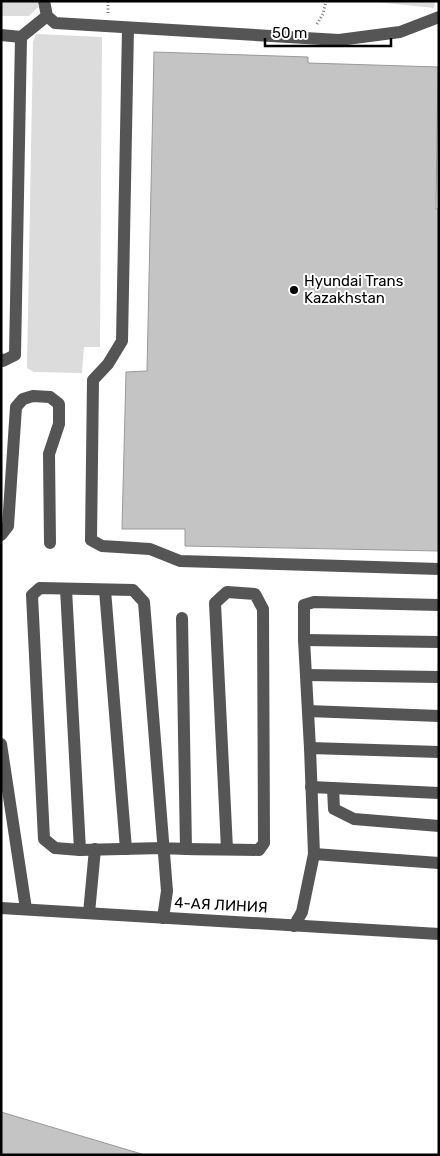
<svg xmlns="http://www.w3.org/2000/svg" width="440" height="1156" font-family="Rubik,sans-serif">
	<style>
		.green { fill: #dcdcdc }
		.building { fill: #c4c4c4; stroke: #999 }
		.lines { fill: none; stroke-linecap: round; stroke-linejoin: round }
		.path { stroke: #777; stroke-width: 3; stroke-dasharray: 1 2.5; stroke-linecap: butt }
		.minor { stroke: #555; stroke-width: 12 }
		.poi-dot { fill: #000; stroke: #fff; stroke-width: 2 }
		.labels { text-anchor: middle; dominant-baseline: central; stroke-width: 4; stroke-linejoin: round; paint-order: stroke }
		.poi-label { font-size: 15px; fill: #000; stroke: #fff; text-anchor: start }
		.street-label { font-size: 15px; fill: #000; stroke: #fff }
	</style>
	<rect width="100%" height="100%" fill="#fff"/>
	<!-- green -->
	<g class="green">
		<polygon points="1,1 38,1 38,7 29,16 1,16"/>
		<polygon points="366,1 435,1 434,8"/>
		<polygon points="36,34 102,37 100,347 84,347 82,373 34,372 27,368 33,42"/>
	</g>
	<!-- building -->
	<g class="building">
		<polygon points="154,52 308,57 308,63 438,67 436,209 439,209 439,551 185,546 185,529 122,529 126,372 147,371"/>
		<polygon points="1,1112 145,1155 1,1155"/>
	</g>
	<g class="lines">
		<!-- path -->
		<g class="path">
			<polyline points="108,13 108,1"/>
			<polyline points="317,24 323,14 326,1"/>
		</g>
		<!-- minor -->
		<g class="minor">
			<polyline points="44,1 47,16 55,23 339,40 400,32 439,17"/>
			<polyline points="128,28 122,341 108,364 93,380 91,540 102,546 150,549 180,561 439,569"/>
			<polyline points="1,35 21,37 47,16"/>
			<polyline points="1,359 3,361 15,355 21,37"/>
			<polyline points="1,535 8,526 16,407 23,399 33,396 50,397 59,404 59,424 49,454 50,543"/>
			<polyline points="66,589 80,850"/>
			<polyline points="105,590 126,849"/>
			<polyline points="182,618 186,849"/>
			<polyline points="304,640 439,642"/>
			<polyline points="306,675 439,677"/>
			<polyline points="308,711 439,716"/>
			<polyline points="1,744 26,909"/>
			<polyline points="310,748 439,752"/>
			<polyline points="311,787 439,793"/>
			<polyline points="333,788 334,809 354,819 439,826"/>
			<polyline points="314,854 439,863"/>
			<polyline points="1,908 439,934"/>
			<polyline points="89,913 95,849"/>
			<path d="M 163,918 L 167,891 L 144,602 L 133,590 L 40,588 L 32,595 L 44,839 L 55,848 L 80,850 L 163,848 C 195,850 227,849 259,850 L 264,843 L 263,609 L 255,594 L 227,592 L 215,603 L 227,849"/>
			<polyline points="294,926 302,912 314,854 310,748 304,640 304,605 314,602 439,605"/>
		</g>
	</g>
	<!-- markers -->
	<circle class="poi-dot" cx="294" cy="290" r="5"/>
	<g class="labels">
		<!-- poi labels -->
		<g class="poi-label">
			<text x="304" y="281">Hyundai Trans<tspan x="304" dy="17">Kazakhstan</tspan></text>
		</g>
		<!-- street labels -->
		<g class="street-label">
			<text transform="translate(221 905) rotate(3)">4-АЯ ЛИНИЯ</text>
		</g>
	</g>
	<!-- border -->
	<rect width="440" height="1156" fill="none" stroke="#000000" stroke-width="5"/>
	<!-- scale -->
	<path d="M265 38v8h126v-8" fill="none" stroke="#000000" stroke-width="2.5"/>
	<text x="272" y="38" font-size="15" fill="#000000" stroke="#ffffff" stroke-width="4" paint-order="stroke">50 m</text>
</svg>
